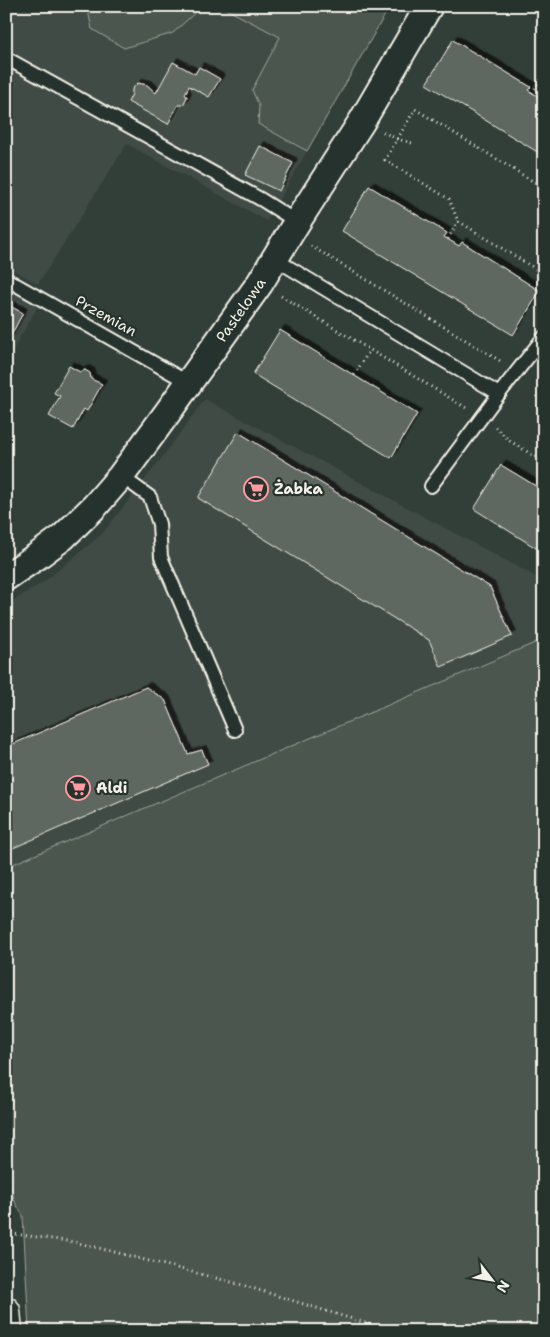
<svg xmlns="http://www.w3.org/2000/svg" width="550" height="1337" font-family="'Shantell Sans',sans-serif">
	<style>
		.built { fill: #404b44 }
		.green { fill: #4c564f; stroke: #a0a49c }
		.building { fill: #5f6861; stroke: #f4f1e8; filter: url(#shadow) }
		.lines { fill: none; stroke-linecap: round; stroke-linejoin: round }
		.lane-casing { stroke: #f4f1e8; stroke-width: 16 }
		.street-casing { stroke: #f4f1e8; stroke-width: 30 }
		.secondary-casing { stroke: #f4f1e8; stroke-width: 31 }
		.path { stroke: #f4f1e8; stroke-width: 3; stroke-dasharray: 1 4; stroke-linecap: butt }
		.lane { stroke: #26332d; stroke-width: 12 }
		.street { stroke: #26332d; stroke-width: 26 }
		.secondary { stroke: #26332d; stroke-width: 28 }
		.labels { text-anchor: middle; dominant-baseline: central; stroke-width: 4.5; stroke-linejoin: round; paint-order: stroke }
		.street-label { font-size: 15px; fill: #f4f1e8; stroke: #26332d }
		.poi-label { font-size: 15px; font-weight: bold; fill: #f4f1e8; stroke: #26332d; text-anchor: start }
	</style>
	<defs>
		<filter id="shadow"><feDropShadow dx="4.5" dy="-4.5" stdDeviation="0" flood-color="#0009"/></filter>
	</defs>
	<rect width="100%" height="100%" fill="#323e38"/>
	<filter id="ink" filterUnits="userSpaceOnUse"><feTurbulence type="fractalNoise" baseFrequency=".02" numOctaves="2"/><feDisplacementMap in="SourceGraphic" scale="10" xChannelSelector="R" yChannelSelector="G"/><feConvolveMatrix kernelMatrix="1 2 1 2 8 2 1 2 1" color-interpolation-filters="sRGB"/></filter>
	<g filter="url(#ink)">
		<!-- built -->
		<g class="built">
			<polygon points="6,6 390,6 267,221 127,144 38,284 6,266"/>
			<polygon points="6,288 38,306 6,362"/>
			<polygon points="205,399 544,581 544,639 6,867 6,605 45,581 102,534 154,468"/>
		</g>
		<!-- green -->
		<g class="green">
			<polygon points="87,6 202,6 173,33 124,48 92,29"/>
			<polygon points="220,6 390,6 307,151 258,124 259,106 252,90 280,37"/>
			<polygon points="544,639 544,1331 29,1331 23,1216 15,1202 6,1170 6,867"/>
		</g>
		<!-- building -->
		<g class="building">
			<polygon points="453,40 531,87 528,90 544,100 544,156 426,84"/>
			<polygon points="173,62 195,74 199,67 220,79 209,97 189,86 185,94 187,97 183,105 178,105 168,124 128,102 132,94 132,89 138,83 147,85 156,93"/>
			<polygon points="260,146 293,163 279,191 245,175"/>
			<polygon points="369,186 447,233 444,237 459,246 462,242 540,291 513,335 342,231"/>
			<polygon points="6,304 23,313 8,341 6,340"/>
			<polygon points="280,330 417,414 391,458 253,374"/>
			<polygon points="69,366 80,372 85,370 90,373 91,379 102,384 87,411 84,409 73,429 49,416 60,396 54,393"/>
			<polygon points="238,432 490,587 512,636 441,667 429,640 198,498"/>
			<polygon points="501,465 544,491 544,553 474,509"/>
			<polygon points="146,687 165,700 188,754 202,750 208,764 6,851 6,833 13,830 6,813 6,747"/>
		</g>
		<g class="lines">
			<defs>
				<g id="lane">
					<polyline points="6,58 262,200 297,222"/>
					<polyline points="275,259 499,394"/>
					<polyline points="6,279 189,383"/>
					<polyline points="121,476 150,497 159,524 161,557 235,730"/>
					<polyline points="431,486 499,394 544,337"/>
				</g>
				<polyline id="street" points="6,577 36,557 63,537 95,506 121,476 168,412 260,283 297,222 362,121 429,6"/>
				<polyline id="secondary" points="6,1311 8,1331"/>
			</defs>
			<!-- lane casing -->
			<use href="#lane" class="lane-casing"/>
			<!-- street casing -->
			<use href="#street" class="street-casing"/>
			<!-- secondary casing -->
			<use href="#secondary" class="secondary-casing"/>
			<!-- path -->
			<g class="path">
				<polyline points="532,93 544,75"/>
				<polyline points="383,132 397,139 412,143"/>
				<polyline points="544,188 415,109 385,160 449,199 458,221 544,274"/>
				<polyline points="448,239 458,221"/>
				<polyline points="311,246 502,362"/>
				<polyline points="281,296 468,409"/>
				<polyline points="354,375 370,350"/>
				<polyline points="495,427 510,441 544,462"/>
				<polyline points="6,1233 75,1242 239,1284 391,1331"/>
			</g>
			<!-- lane -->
			<use href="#lane" class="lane"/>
			<!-- street -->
			<use href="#street" class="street"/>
			<!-- secondary -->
			<use href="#secondary" class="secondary"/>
		</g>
	</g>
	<!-- icons -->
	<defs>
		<symbol id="supermarket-ring" viewBox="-11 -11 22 22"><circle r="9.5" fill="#26332d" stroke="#ff9aa2" stroke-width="1.5"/><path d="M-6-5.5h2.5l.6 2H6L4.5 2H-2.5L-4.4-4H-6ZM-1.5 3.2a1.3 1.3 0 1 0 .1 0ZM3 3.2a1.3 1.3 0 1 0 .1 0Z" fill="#ff9aa2"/></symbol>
	</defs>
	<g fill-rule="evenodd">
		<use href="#supermarket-ring" x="242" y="475" width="28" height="28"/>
		<use href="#supermarket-ring" x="64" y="774" width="28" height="28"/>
	</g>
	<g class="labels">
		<!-- street labels -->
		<g class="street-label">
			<text transform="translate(241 310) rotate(-55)">Pastelowa</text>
			<text transform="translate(106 316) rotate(29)">Przemian</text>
		</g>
		<!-- poi labels -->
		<g class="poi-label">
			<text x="274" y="489">Żabka</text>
			<text x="96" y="788">Aldi</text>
		</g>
	</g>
	<!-- margin -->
	<rect width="550" height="1337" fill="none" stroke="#26332d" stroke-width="25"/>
	<rect x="12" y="12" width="525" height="1312" fill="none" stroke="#f4f1e8" stroke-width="2" filter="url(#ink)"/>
	<!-- north arrow -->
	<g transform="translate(492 1280) rotate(121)" stroke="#26332d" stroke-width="4" paint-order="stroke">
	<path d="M0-4L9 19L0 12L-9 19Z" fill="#f4f1e8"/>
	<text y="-8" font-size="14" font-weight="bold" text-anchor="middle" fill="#f4f1e8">N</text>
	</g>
</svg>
